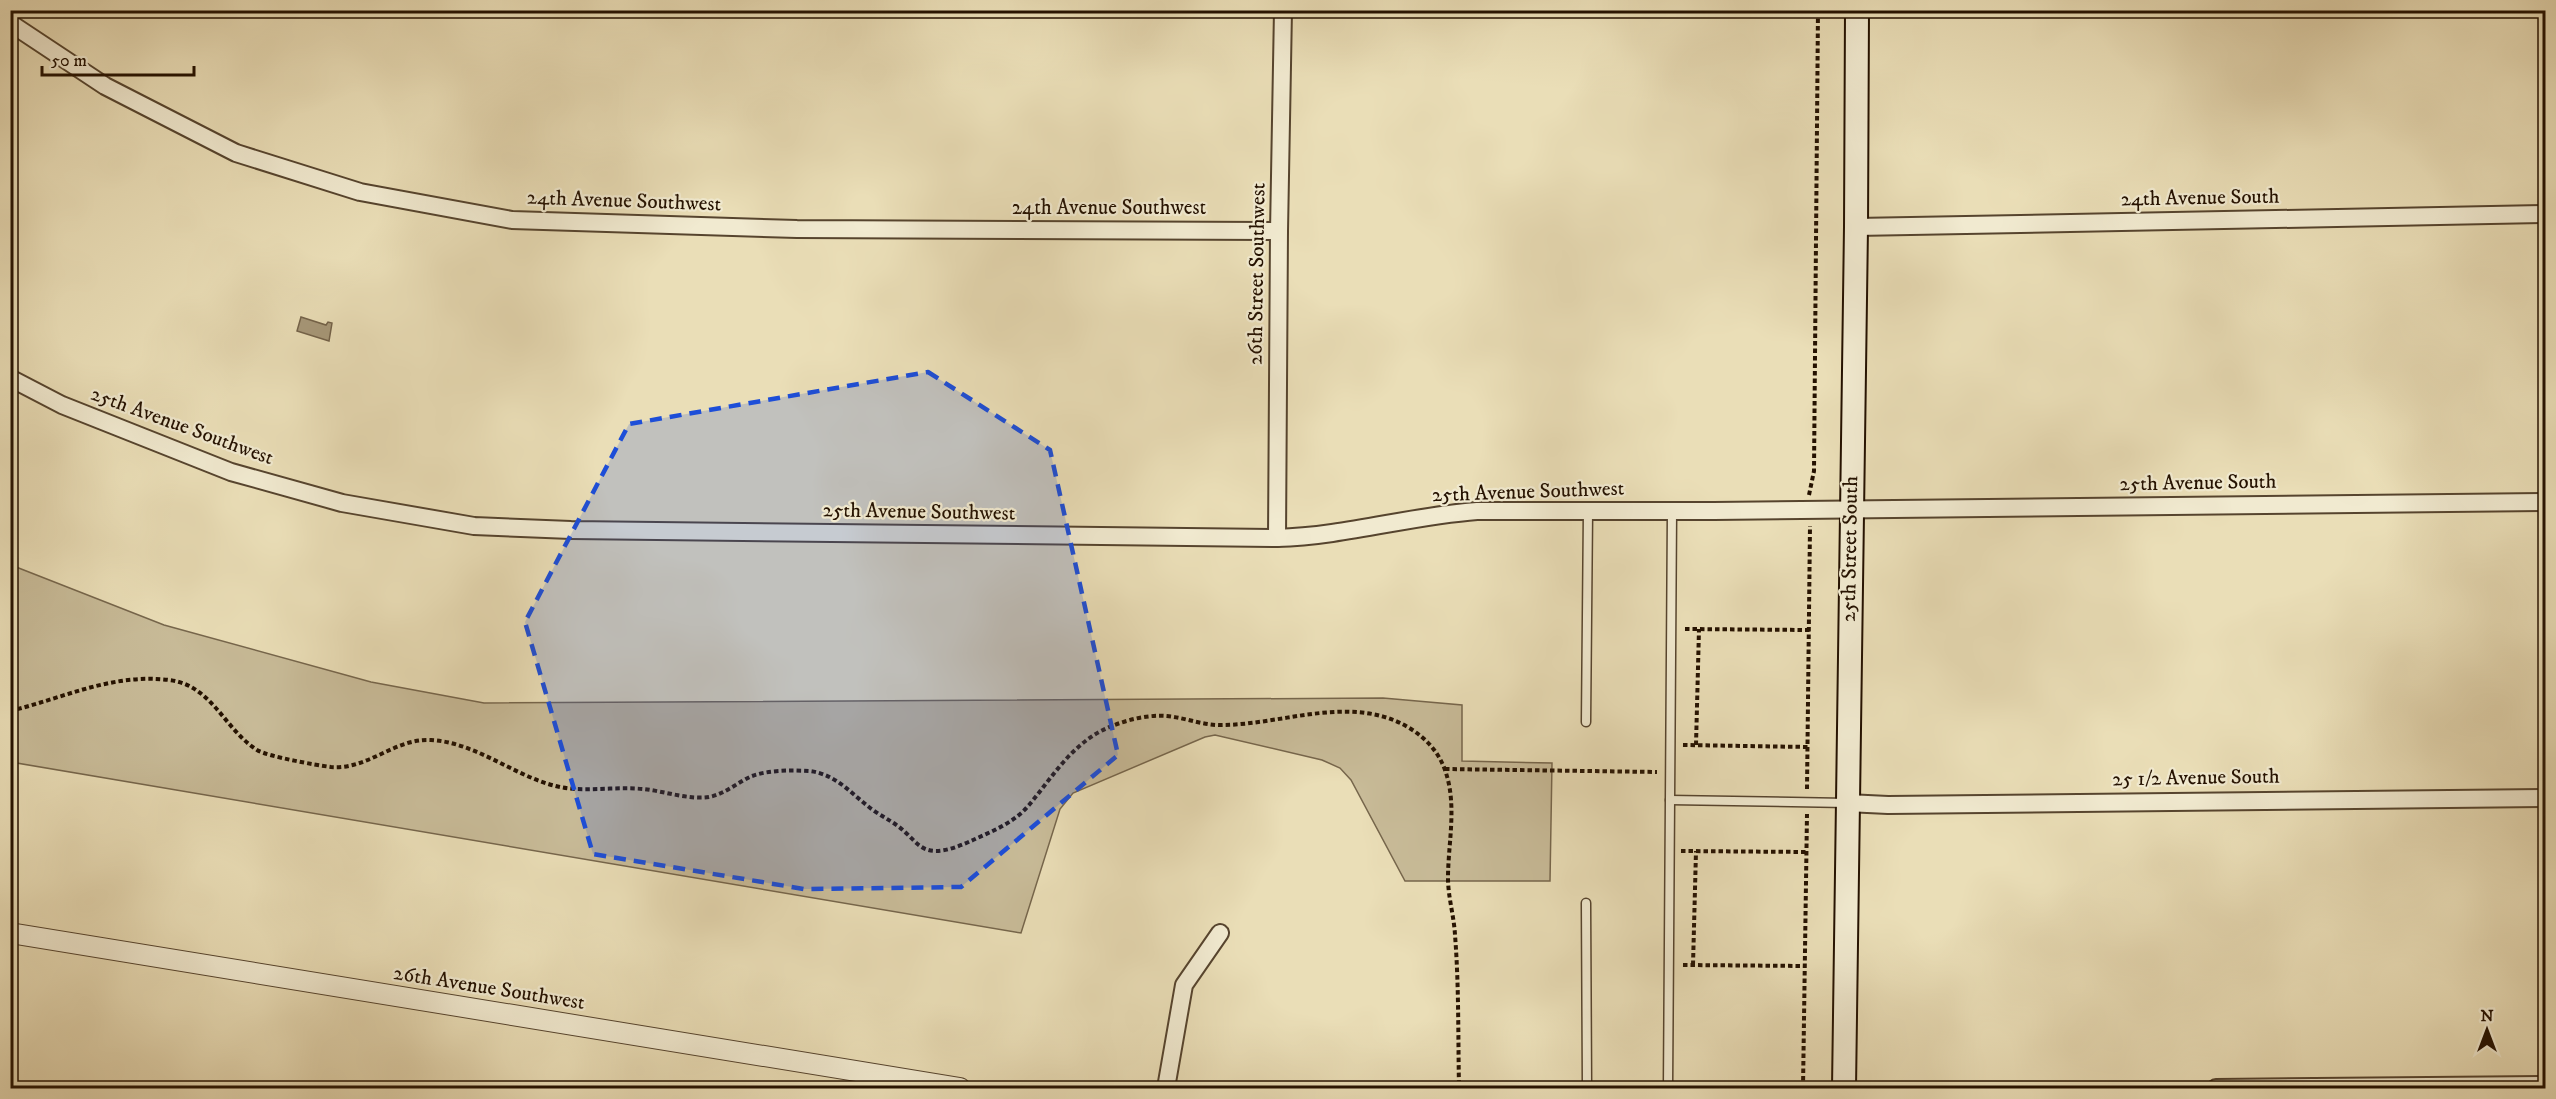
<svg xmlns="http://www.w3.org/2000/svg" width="2556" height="1099" font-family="'IM FELL DW Pica',serif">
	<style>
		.green { fill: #c8bb98; stroke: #76664c; stroke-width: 1.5 }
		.water { fill: #a79879; stroke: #736249; stroke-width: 1.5 }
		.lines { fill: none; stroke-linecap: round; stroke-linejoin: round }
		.service-casing { stroke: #56442e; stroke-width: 11 }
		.minor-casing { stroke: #56442e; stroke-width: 20 }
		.tertiary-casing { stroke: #56442e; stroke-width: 22 }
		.secondary-casing { stroke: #241100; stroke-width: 26 }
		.path { stroke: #241100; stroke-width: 4; stroke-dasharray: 4.5 3; stroke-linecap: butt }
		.service { stroke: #f1ead0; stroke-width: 8 }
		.minor { stroke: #f1ead0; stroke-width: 16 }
		.tertiary { stroke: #f1ead0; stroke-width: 20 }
		.secondary { stroke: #f1ead0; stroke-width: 22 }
		.marked { fill: #1d4ed8; fill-opacity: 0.2; stroke: #1d4ed8; stroke-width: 4.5; stroke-dasharray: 12 8; stroke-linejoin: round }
		.labels { text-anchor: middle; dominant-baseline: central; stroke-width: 4.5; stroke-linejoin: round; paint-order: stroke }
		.street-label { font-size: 21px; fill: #241100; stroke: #f1ead0 }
	</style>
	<rect width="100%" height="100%" fill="#eadeb7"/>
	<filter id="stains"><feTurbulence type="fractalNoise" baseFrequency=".00333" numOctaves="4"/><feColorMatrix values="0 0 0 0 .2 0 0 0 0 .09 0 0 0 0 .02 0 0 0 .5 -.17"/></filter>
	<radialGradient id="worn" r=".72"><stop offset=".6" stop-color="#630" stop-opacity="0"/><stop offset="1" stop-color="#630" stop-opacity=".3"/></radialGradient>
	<!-- green -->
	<polygon class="green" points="11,565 164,625 371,682 484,703 1383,698 1462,705 1462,761 1552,763 1550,881 1405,881 1351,780 1340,768 1322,760 1215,735 1205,737 1073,793 1060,809 1021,933 11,762"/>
	<!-- water -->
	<polygon class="water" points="301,317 326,325 328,322 332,323 329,341 297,331"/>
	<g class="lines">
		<defs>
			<g id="service">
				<polyline points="1586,722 1588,511"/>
				<polyline points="1670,800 1847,803"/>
				<polyline points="1586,903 1587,1088"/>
				<polyline points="1668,1088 1672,511"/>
			</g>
			<g id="minor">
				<polyline points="10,23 105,86 236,153 360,192 512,220 797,229 1279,231"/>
				<polyline points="1856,227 2546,214"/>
				<path d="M 10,378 L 62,405 L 231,472 L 342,503 L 474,526 L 571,530 L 1277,538 C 1345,536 1410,516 1477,511 L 1714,511 L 2546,502"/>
				<polyline points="1277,538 1279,231 1283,10"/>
				<polyline points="1847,803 1888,805 2546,798"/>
				<polyline points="1166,1088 1184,985 1220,933"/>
				<polyline points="2216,1088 2546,1085"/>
			</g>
			<polyline id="tertiary" points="10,933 960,1088"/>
			<polyline id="secondary" points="1844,1088 1856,227 1857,10"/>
		</defs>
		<!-- service casing -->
		<use href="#service" class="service-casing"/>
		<!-- minor casing -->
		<use href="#minor" class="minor-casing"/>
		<!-- tertiary casing -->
		<use href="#tertiary" class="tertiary-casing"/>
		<!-- secondary casing -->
		<use href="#secondary" class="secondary-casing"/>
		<!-- path -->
		<g class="path">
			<polyline points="1809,495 1814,471 1818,10"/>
			<polyline points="1685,629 1810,630"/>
			<path d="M 10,711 C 64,698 112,673 169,680 C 212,685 224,729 257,750 C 269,757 316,765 331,767 C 368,770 395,738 431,740 C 483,743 524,786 575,789 C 598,790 620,787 643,789 C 664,791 688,800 709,797 C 725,794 738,782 752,776 C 769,770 791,770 809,771 C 837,774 852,795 873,810 C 884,818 896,823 905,832 C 915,841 921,851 936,851 C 948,851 962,845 973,840 C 993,831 1015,822 1029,805 C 1050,780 1066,753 1094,735 C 1113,723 1144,714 1167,716 C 1187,718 1204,726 1224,725 C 1286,724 1354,693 1411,729 C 1428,740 1440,754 1446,773 C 1457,807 1448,844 1448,878 C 1448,897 1454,916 1455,935 C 1459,986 1458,1037 1459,1088"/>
			<polyline points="1683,745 1808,747"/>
			<polyline points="1696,745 1699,629"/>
			<polyline points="1445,769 1657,772"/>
			<polyline points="1807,789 1810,526"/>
			<polyline points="1681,851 1807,852"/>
			<polyline points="1683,965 1805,966"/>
			<polyline points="1693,965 1696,851"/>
			<polyline points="1803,1088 1807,814"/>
		</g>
		<!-- service -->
		<use href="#service" class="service"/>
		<!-- minor -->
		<use href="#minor" class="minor"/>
		<!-- tertiary -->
		<use href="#tertiary" class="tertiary"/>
		<!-- secondary -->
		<use href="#secondary" class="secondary"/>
	</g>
	<!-- marked area -->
	<path class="marked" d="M 928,372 L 1050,450 L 1118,755 L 961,887 L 804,889 L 593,854 L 525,622 L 629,424 Z"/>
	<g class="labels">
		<!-- street labels -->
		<g class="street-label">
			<text transform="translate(2200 198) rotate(-1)">24th Avenue South</text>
			<text transform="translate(624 201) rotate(2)">24th Avenue Southwest</text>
			<text x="1109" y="208">24th Avenue Southwest</text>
			<text transform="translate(1257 274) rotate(-89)">26th Street Southwest</text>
			<text transform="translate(182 426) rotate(20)">25th Avenue Southwest</text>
			<text transform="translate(2198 483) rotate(-1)">25th Avenue South</text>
			<text transform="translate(1528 492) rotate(-2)">25th Avenue Southwest</text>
			<text transform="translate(919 512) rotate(1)">25th Avenue Southwest</text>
			<text transform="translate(1850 549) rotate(-89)">25th Street South</text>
			<text transform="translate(2196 778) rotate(-1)">25 1/2 Avenue South</text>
			<text transform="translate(489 988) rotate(9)">26th Avenue Southwest</text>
		</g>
	</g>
	<!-- margin -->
	<rect width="2556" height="1099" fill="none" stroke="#eadeb7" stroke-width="36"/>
	<rect x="12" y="12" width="2532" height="1075" fill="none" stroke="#241100" stroke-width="3"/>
	<rect x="18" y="18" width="2520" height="1063" fill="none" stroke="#241100" stroke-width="1.5"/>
	<!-- north arrow -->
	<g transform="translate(2487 1030)" stroke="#f1ead0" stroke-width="4.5" paint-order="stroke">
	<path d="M0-4.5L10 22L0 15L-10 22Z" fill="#241100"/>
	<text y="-9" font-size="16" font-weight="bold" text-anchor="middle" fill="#241100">N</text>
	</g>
	<!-- scale -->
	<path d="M42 66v9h152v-9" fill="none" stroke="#241100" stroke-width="3"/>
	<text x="51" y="66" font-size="18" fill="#241100" stroke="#f1ead0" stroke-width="4.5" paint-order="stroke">50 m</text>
	<rect width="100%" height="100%" filter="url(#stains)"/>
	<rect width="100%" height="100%" fill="url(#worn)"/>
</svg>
